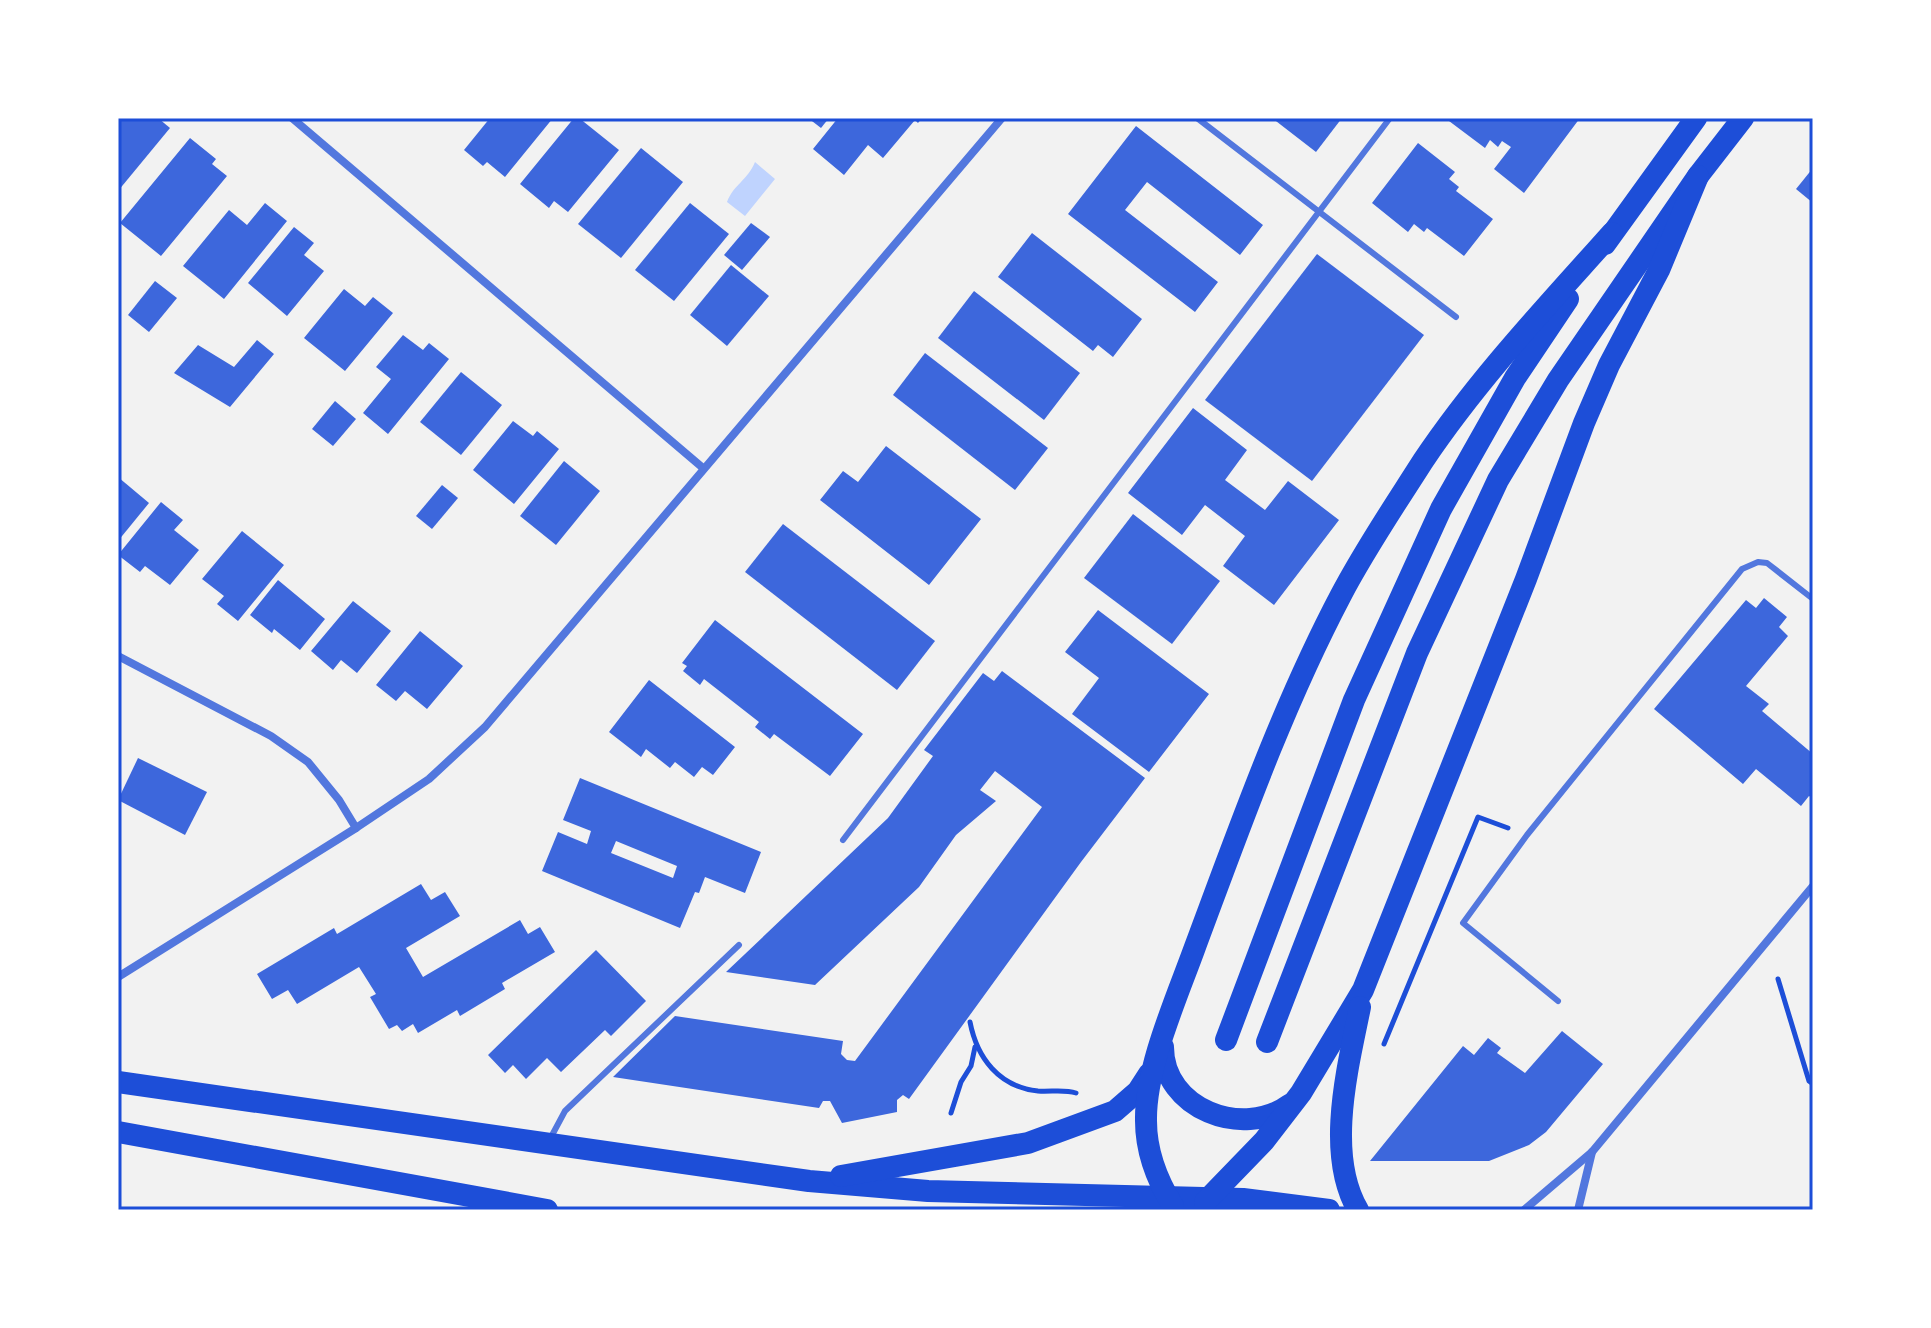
<svg xmlns="http://www.w3.org/2000/svg" width="1931" height="1328" font-family="Cabin,sans-serif">
	<style>
		.water { fill: #bfd3fe }
		.building { fill: #3d67dc; fill-rule: evenodd }
		.lines { fill: none; stroke-linecap: round; stroke-linejoin: round }
		.path { stroke: #1d4ed8; stroke-width: 5 }
		.service { stroke: #5277de; stroke-width: 6 }
		.minor { stroke: #5277de; stroke-width: 8 }
		.trunk { stroke: #1d4ed8; stroke-width: 22 }
		.neatline { fill: none; stroke: #1d4ed8; stroke-width: 3 }
	</style>
	<rect width="100%" height="100%" fill="#f2f2f2"/>
	<!-- water -->
	<path class="water" d="M 755,162 L 775,179 L 745,216 L 727,202 C 734,184 747,181 755,162 Z"/>
	<!-- building -->
	<g class="building">
		<polygon points="118,118 158,118 170,128 118,191"/>
		<polygon points="490,118 553,118 505,177 487,162 483,166 464,150"/>
		<polygon points="574,118 579,118 619,150 568,212 554,201 549,208 520,184"/>
		<polygon points="808,118 829,118 821,128"/>
		<polygon points="838,118 922,118 918,123 915,120 883,158 868,145 844,175 813,149"/>
		<polygon points="1272,118 1342,118 1316,152"/>
		<polygon points="1445,118 1580,118 1524,193 1494,169 1511,147 1502,141 1498,147 1490,140 1485,148"/>
		<polygon points="1136,126 1263,225 1240,255 1147,182 1125,210 1218,282 1195,312 1068,214"/>
		<polygon points="190,138 216,159 212,164 227,176 161,256 120,223"/>
		<polygon points="1418,143 1455,172 1449,179 1459,187 1456,191 1493,219 1464,256 1427,228 1424,232 1414,224 1408,232 1372,203"/>
		<polygon points="641,148 683,182 621,258 578,224"/>
		<polygon points="1813,168 1813,203 1796,189"/>
		<polygon points="265,203 287,221 224,299 183,266 229,210 247,225"/>
		<polygon points="690,203 729,234 674,301 635,270"/>
		<polygon points="751,223 770,237 742,270 724,255"/>
		<polygon points="294,227 314,243 304,255 324,271 287,316 248,283"/>
		<polygon points="1032,233 1142,319 1113,357 1098,345 1093,351 998,277"/>
		<polygon points="1317,254 1424,335 1312,481 1205,400"/>
		<polygon points="731,265 769,296 727,346 690,315"/>
		<polygon points="155,281 177,298 149,332 128,315"/>
		<polygon points="344,289 365,306 373,297 393,313 345,371 304,338"/>
		<polygon points="974,291 1080,373 1044,420 938,338"/>
		<polygon points="403,335 423,350 429,343 449,359 388,434 363,413 391,379 376,367"/>
		<polygon points="257,340 274,354 230,407 174,373 198,345 234,367"/>
		<polygon points="925,353 1048,448 1015,490 893,395"/>
		<polygon points="461,372 502,405 461,455 420,422"/>
		<polygon points="335,401 356,419 333,446 312,429"/>
		<polygon points="1193,408 1247,450 1225,480 1265,510 1288,481 1339,520 1274,605 1223,566 1245,536 1205,505 1182,535 1128,493"/>
		<polygon points="513,421 533,436 537,431 559,449 514,504 473,470"/>
		<polygon points="886,446 981,519 929,585 820,500 843,471 858,482"/>
		<polygon points="564,461 600,491 556,545 520,516"/>
		<polygon points="118,477 149,503 118,541"/>
		<polygon points="442,485 458,498 432,529 416,516"/>
		<polygon points="161,502 183,520 174,530 199,550 170,585 145,566 140,572 118,555"/>
		<polygon points="1133,514 1220,581 1172,644 1084,578"/>
		<polygon points="783,524 935,641 897,690 745,572"/>
		<polygon points="242,531 284,565 238,621 217,604 224,596 202,579"/>
		<polygon points="278,580 325,619 300,650 274,629 272,633 250,615"/>
		<polygon points="1764,598 1787,617 1779,627 1788,636 1746,686 1769,704 1762,711 1813,754 1813,798 1809,796 1801,806 1756,769 1743,784 1654,709 1746,600 1756,608"/>
		<polygon points="353,601 391,631 357,673 341,660 333,670 311,651"/>
		<polygon points="1098,610 1209,694 1149,772 1072,714 1099,678 1065,652"/>
		<polygon points="715,620 863,734 830,776 774,734 770,739 755,727 759,722 704,679 700,685 683,671 687,666 682,663"/>
		<polygon points="420,631 463,666 427,709 405,691 396,701 376,685"/>
		<polygon points="1002,671 1145,778 1081,862 909,1099 903,1095 897,1100 897,1112 842,1123 830,1101 823,1101 819,1108 613,1077 675,1016 843,1041 841,1054 847,1060 855,1061 1042,807 995,771 980,790 996,801 956,835 919,887 815,985 726,972 888,818 933,756 924,750 983,673 994,681"/>
		<polygon points="649,680 735,747 713,775 702,767 694,777 675,762 670,768 646,749 641,757 609,732"/>
		<polygon points="138,758 207,792 185,835 118,800"/>
		<path d="M 580,778 L 761,852 L 745,893 L 705,877 L 699,893 L 695,892 L 680,928 L 542,871 L 558,832 L 587,844 L 591,831 L 563,820 ZM 616,841 L 677,866 L 673,878 L 611,853 Z"/>
		<polygon points="421,884 431,900 445,892 460,916 406,948 423,977 520,920 528,934 540,927 555,952 502,983 505,989 460,1016 457,1010 418,1033 413,1024 402,1031 397,1025 389,1029 370,997 376,994 359,967 297,1004 288,990 272,999 257,974 334,928 337,934"/>
		<polygon points="596,950 646,1001 611,1036 605,1030 561,1072 547,1058 526,1079 513,1065 505,1073 488,1055"/>
		<polygon points="1562,1031 1603,1064 1546,1132 1529,1145 1489,1161 1370,1161 1463,1046 1474,1055 1488,1038 1501,1048 1497,1053 1525,1073"/>
	</g>
	<g class="lines">
		<!-- path -->
		<g class="path">
			<polyline points="1778,979 1809,1081 1813,1084"/>
			<path d="M 970,1022 C 977,1058 999,1087 1038,1091 C 1051,1092 1064,1089 1076,1093"/>
			<polyline points="1384,1044 1478,817 1508,828"/>
			<polyline points="951,1113 961,1082 971,1066 975,1047"/>
		</g>
		<!-- service -->
		<g class="service">
			<polyline points="1197,118 1456,317"/>
			<polyline points="843,840 1390,118"/>
			<polyline points="1558,1001 1463,923 1527,835 1742,569 1758,562 1767,563 1813,599"/>
			<polyline points="550,1139 565,1111 739,945"/>
		</g>
		<!-- minor -->
		<g class="minor">
			<polyline points="292,118 703,468"/>
			<polyline points="118,656 271,736 308,762 339,800 356,828"/>
			<polyline points="118,977 356,828 429,779 485,727 1002,118"/>
			<polyline points="1524,1210 1592,1152 1813,886"/>
			<polyline points="1578,1210 1592,1152"/>
		</g>
		<!-- trunk -->
		<g class="trunk">
			<polyline points="1605,244 1696,118"/>
			<polyline points="1226,1040 1354,700 1441,509 1515,378 1568,299"/>
			<polyline points="1267,1042 1417,653 1498,480 1558,380 1698,176 1743,118"/>
			<path d="M 1163,1047 C 1163,1109 1243,1139 1289,1105"/>
			<polyline points="118,1082 809,1181 928,1191 1243,1199 1329,1210"/>
			<polyline points="118,1132 547,1210"/>
			<polyline points="841,1176 1028,1143 1115,1111 1138,1091 1149,1074"/>
			<polyline points="1205,1202 1264,1141 1301,1093 1363,990 1526,579 1584,423 1609,365 1659,270 1698,176"/>
			<path d="M 1173,1206 C 1157,1180 1146,1152 1146,1121 C 1145,1068 1177,997 1195,947 C 1239,829 1282,707 1341,595 C 1365,549 1395,505 1423,461 C 1478,379 1546,307 1612,233"/>
			<path d="M 1358,1210 C 1325,1154 1348,1067 1360,1007"/>
		</g>
	</g>
	<!-- border -->
	<rect width="1931" height="1328" fill="none" stroke="#ffffff" stroke-width="240"/>
	<rect x="120" y="120" width="1691" height="1088" class="neatline"/>
</svg>
